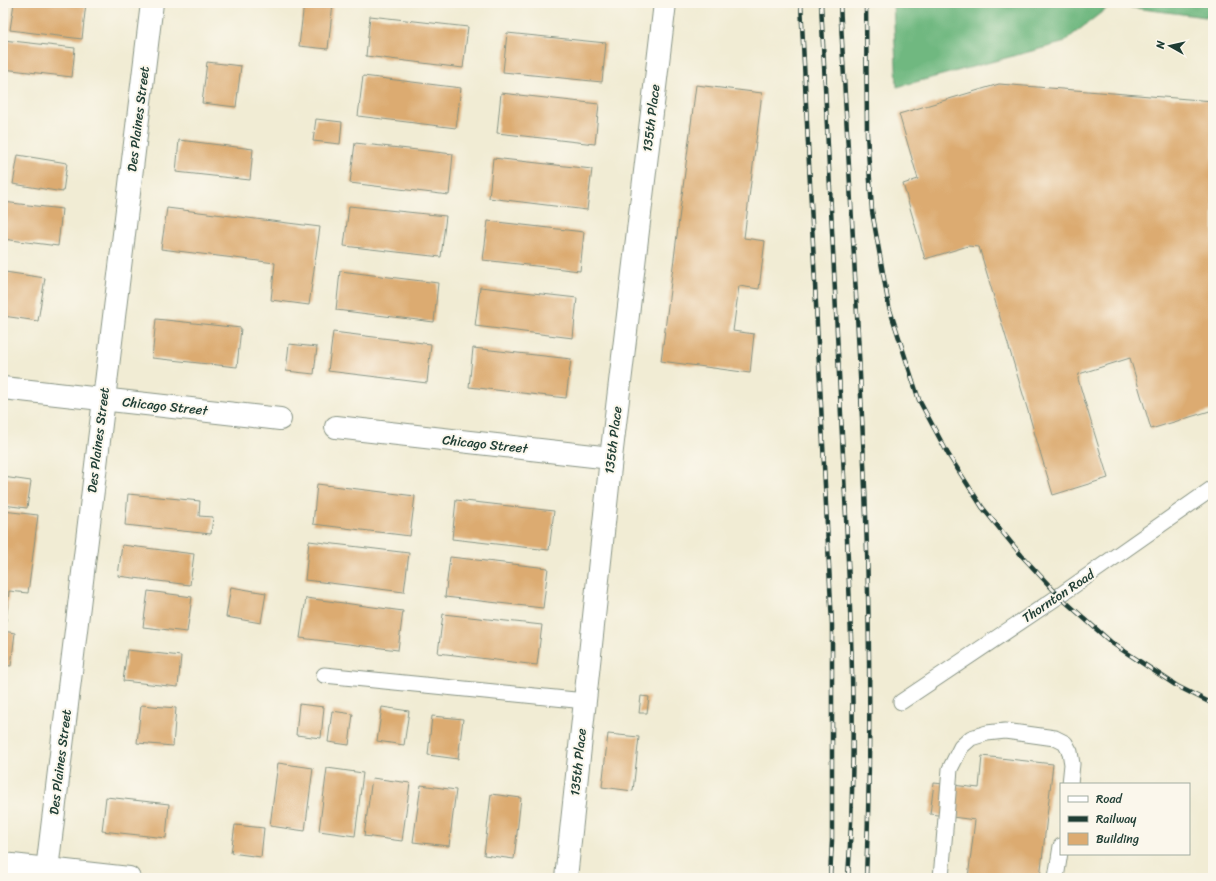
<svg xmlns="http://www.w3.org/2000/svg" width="1216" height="881" font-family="Sriracha,sans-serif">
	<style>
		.forest { fill: #6fb880; stroke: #477a5a }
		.building { fill: #dcab71 }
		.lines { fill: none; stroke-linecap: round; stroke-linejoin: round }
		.lane-casing { stroke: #889484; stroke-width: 17 }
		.street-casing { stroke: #889484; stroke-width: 24 }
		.lane { stroke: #fff; stroke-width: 15 }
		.street { stroke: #fff; stroke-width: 22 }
		.rail-casing { stroke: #1f3d34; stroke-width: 4.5 }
		.rail { stroke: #fbf7ec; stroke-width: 3; stroke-dasharray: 9; stroke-linecap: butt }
		.labels { text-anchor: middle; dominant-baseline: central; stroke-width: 4; stroke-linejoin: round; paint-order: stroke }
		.street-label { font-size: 13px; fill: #1f3d34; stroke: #fbf7ec }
	</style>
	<rect width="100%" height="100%" fill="#fbf7ec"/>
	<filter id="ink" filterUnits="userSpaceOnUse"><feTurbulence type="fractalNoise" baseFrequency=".025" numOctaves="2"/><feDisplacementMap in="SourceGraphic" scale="8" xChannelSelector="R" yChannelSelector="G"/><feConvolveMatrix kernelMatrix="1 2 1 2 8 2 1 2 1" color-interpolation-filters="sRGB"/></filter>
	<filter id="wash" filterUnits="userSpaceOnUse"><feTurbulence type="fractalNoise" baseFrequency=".012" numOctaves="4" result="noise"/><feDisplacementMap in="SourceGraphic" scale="16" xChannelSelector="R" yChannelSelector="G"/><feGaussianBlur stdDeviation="0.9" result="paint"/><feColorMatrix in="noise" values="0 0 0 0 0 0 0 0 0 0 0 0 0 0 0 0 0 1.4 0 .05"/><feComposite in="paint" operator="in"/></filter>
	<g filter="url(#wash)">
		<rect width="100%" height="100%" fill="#f1ecd4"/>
		<!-- forest -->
		<polygon class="forest" points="893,3 1213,3 1213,18 1111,5 1062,43 897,87"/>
		<g id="blocks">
			<!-- building -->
			<g class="building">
				<polygon points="14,3 86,3 82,39 10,30"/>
				<polygon points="304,3 333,3 328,49 299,46"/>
				<polygon points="370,16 468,27 463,68 366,56"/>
				<polygon points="507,33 606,43 602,82 503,72"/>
				<polygon points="3,40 75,48 72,77 3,69"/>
				<polygon points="207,62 241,66 236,107 202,103"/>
				<polygon points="363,76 461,88 456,128 358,116"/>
				<polygon points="999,84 1213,101 1213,410 1151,429 1130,358 1079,374 1078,379 1108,478 1053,495 979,247 968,246 925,259 903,184 918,179 899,114"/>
				<polygon points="696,85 762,93 744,238 765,241 759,289 739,286 733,331 754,334 750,373 661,361"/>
				<polygon points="501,93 599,104 595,144 497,133"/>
				<polygon points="316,119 342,122 340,144 313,141"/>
				<polygon points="179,140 253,149 250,180 176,172"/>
				<polygon points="355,143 453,154 449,195 350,183"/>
				<polygon points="18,155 67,163 63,192 13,184"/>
				<polygon points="493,158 592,169 587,210 489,198"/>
				<polygon points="3,202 62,209 58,246 3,239"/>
				<polygon points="349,206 446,216 441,257 344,246"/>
				<polygon points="167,208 320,227 309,305 271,300 275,263 161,249"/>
				<polygon points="488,221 584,232 580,271 483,260"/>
				<polygon points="340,271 438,283 434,322 336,310"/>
				<polygon points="5,272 45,278 38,321 3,316 3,289"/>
				<polygon points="480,287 577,298 573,338 475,326"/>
				<polygon points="156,319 241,328 237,367 152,358"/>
				<polygon points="333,332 431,344 427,383 328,371"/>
				<polygon points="289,344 317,347 314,374 286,371"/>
				<polygon points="473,348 571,359 566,398 469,387"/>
				<polygon points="3,477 31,481 27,508 3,505"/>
				<polygon points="317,484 415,496 410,536 313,524"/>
				<polygon points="128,494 200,501 199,516 213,517 211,534 125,525"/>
				<polygon points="456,500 554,511 549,550 452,539"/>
				<polygon points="3,511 38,515 28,593 9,591 6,621 3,620"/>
				<polygon points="309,541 409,553 404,592 305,580"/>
				<polygon points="122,545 194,554 190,585 118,576"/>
				<polygon points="450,557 548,568 543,608 445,597"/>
				<polygon points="231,587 266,593 261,623 226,617"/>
				<polygon points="148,591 192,597 187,632 143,627"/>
				<polygon points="306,598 403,611 398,650 300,638"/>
				<polygon points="443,614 542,625 537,665 438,653"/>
				<polygon points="3,631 15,633 11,666 3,665"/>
				<polygon points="127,650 181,656 178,687 123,681"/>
				<polygon points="641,696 649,697 647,713 639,713"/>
				<polygon points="299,704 324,707 321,738 296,735"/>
				<polygon points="141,705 176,708 173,746 137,743"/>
				<polygon points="382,707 409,711 404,745 377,741"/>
				<polygon points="332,711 353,714 349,745 328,742"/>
				<polygon points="432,716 463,719 458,759 428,755"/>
				<polygon points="608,734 639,737 633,791 602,787"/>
				<polygon points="982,756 1053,764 1040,878 968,878 975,820 930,814 934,783 979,788"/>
				<polygon points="278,763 313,768 305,831 270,826"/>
				<polygon points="327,768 363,773 355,836 319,831"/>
				<polygon points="372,778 410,783 402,841 364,836"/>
				<polygon points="421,785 456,790 449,846 413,842"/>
				<polygon points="491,794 521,798 514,859 484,855"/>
				<polygon points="106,797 169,804 166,838 102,831"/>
				<polygon points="235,825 264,828 261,857 231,853"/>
			</g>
		</g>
	</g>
	<g filter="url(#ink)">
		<use href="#blocks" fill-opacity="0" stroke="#889484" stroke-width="1"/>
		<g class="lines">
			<defs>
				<g id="lane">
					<polyline points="324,675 585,701"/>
					<polyline points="901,702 1059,596 1213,488"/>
					<polyline points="941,878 950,769 961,747 971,738 987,733 1005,731 1055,738 1065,743 1070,752 1072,764 1070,784"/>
					<polyline points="1056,878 1061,846"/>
				</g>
				<g id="street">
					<polyline points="3,388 280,419"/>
					<polyline points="336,427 611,458"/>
					<polyline points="3,864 129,878"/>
					<polyline points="46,878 152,3"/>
					<polyline points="566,878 611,458 665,3"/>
				</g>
			</defs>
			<!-- lane casing -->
			<use href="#lane" class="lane-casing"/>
			<!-- street casing -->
			<use href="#street" class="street-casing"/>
			<!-- lane -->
			<use href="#lane" class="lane"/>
			<!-- street -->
			<use href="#street" class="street"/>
			<defs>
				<g id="rail">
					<polyline points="801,3 832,625 832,841 830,878"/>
					<path d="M 821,3 C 828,154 836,305 843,456 C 850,596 858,738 848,878"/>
					<path d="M 840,3 C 855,294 878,586 866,878"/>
					<polyline points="866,3 867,134 872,211 889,307 919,400 948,454 982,507 1022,556 1059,596 1112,643 1177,686 1213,704"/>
				</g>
			</defs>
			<!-- rail casing -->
			<use href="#rail" class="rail-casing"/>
			<!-- rail -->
			<use href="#rail" class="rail"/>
		</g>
	</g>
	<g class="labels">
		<!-- street labels -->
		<g class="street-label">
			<text transform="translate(651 118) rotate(-83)">135th Place</text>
			<text transform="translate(138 119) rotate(-83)">Des Plaines Street</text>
			<text transform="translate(165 406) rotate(6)">Chicago Street</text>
			<text transform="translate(98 440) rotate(-83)">Des Plaines Street</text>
			<text transform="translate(613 440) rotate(-83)">135th Place</text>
			<text transform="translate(485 444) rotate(6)">Chicago Street</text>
			<text transform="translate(1058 596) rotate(-34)">Thornton Road</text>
			<text transform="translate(60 762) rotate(-83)">Des Plaines Street</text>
			<text transform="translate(578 762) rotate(-84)">135th Place</text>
		</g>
	</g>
	<!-- margin -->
	<rect width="1216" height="881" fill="none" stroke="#fbf7ec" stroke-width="16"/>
	<!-- legend -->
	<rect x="1060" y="783" width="130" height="72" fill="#fbf7ec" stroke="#a3ada2"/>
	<rect x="1068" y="796" width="20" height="6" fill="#ffffff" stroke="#a3ada2"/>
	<text x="1096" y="803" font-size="12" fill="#1f3d34">Road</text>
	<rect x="1068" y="816" width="20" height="6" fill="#1f3d34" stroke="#a3ada2"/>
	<text x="1096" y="823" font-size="12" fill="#1f3d34">Railway</text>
	<rect x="1068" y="833" width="20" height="12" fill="#dcab71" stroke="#a3ada2"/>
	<text x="1096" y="843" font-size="12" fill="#1f3d34">Building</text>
	<!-- north arrow -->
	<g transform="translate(1170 46) rotate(278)" stroke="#fbf7ec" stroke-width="3" paint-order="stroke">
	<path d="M0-3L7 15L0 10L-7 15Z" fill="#1f3d34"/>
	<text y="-6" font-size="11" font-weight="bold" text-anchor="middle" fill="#1f3d34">N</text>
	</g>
</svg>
